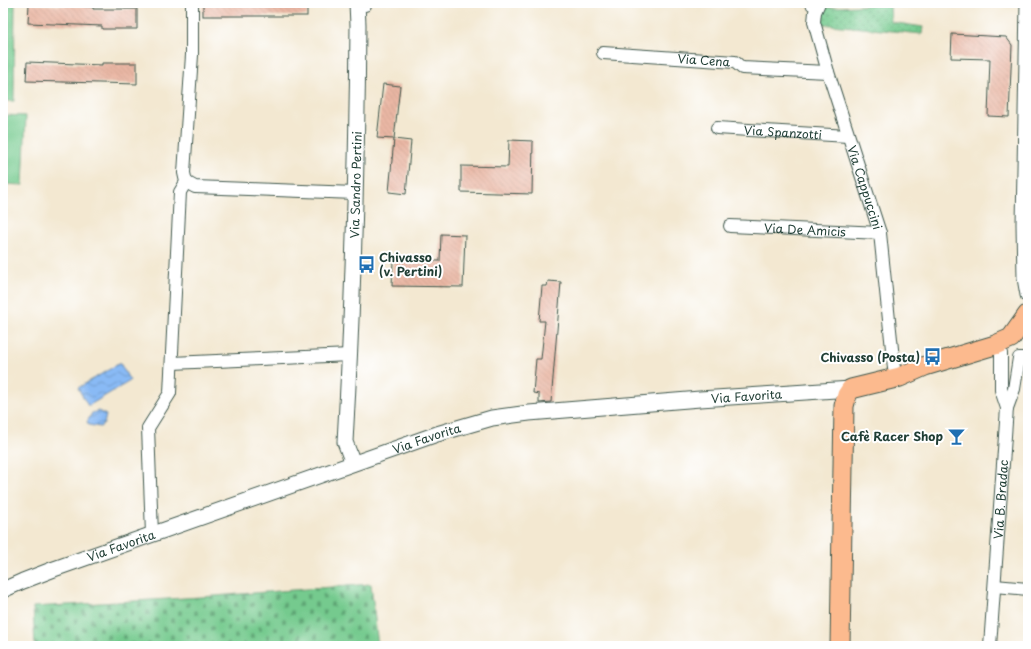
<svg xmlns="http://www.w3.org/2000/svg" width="1031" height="649" font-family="'Playpen Sans',sans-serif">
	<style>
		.grass { fill: url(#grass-dots); stroke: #4a8461 }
		.cemetery { fill: url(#cemetery-stones); stroke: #4a8461 }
		.park { fill: url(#park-tufts); stroke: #4a8461 }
		.garden { fill: #75ca8e; stroke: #4a8461 }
		.water { fill: url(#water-waves); stroke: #547c94 }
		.building { fill: url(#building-back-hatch) }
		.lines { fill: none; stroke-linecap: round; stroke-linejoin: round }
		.minor-casing { stroke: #3f574c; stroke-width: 14 }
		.tertiary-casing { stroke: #3f574c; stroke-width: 17 }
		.primary-casing { stroke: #3f574c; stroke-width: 21 }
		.minor { stroke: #fff; stroke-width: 12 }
		.tertiary { stroke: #fff; stroke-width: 15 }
		.primary { stroke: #fcba8e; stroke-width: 19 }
		.labels { text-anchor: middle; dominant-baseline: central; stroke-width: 4; stroke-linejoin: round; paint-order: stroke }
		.street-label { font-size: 12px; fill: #1f3d34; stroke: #fff }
		.poi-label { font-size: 12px; font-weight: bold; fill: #1f3d34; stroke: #fff; text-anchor: end }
	</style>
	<defs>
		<pattern id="grass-dots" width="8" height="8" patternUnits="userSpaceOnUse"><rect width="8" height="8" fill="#75ca8e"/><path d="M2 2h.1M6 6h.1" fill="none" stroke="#5fa575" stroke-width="1.8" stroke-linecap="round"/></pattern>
		<pattern id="cemetery-stones" width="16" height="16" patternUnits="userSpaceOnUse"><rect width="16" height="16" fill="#75ca8e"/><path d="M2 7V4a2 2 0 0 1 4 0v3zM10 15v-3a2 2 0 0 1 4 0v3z" fill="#5fa575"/></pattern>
		<pattern id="park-tufts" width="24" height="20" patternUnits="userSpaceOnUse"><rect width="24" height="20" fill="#75ca8e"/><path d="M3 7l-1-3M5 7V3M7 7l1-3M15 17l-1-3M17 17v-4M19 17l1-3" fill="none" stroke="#5fa575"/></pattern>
		<pattern id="water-waves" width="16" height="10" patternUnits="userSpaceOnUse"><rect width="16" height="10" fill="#89baf5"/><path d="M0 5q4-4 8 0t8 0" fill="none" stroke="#6f98c7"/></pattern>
		<pattern id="building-back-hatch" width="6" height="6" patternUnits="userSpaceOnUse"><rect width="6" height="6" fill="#eab7a4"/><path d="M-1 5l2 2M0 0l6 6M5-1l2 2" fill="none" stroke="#c89e8e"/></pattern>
	</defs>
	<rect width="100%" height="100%" fill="#fff"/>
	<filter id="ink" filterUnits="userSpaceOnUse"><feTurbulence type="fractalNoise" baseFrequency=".025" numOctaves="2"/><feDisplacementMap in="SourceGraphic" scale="8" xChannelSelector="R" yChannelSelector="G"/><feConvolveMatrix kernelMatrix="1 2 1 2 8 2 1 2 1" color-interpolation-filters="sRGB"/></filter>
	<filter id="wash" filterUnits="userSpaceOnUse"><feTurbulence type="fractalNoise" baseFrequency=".012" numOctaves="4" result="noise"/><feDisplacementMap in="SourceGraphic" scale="16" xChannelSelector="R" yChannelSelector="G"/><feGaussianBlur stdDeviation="0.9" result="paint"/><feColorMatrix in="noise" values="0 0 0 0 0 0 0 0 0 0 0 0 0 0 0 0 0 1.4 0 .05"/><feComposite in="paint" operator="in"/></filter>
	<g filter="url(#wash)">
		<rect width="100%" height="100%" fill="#f3e8d1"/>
		<!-- grass -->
		<polygon class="grass" points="890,4 891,22 923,27 922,34 821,24 821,8"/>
		<!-- cemetery -->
		<polygon class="cemetery" points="371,584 378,646 35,646 33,607 201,597"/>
		<!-- park -->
		<polygon class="park" points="3,3 15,3 14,101 3,101"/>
		<!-- garden -->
		<polygon class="garden" points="3,115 26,116 23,185 3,184"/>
		<!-- water -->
		<g class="water">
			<polygon points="120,363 130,381 88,406 78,388"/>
			<polygon points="98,411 106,415 104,424 100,427 89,425 87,422 92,413"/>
		</g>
		<g id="blocks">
			<!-- building -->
			<g class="building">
				<rect x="203" y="3" width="104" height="13"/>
				<polygon points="29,4 93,7 93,9 137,9 137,29 102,29 102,26 28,23"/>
				<polygon points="952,34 1006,37 1012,45 1009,117 988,116 990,59 951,58"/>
				<polygon points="27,62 102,65 102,63 137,63 137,84 26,81"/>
				<polygon points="383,84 400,86 394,139 377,138"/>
				<polygon points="394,139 411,141 406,194 389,192"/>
				<polygon points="509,140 533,141 532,194 461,192 461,166 508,167"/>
				<polygon points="441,234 465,235 463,287 392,286 393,260 440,261"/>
				<polygon points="548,281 561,282 551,402 539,403 539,394 533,393 536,359 541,359 545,321 539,321 542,286 547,286"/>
			</g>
		</g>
	</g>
	<g filter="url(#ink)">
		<use href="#blocks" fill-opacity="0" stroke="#3f574c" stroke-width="1"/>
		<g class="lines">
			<defs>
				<g id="minor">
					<path id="s1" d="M 819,3 L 815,12 L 814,22 L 828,72 L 880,233 L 895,378"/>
					<polyline points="365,5 365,3"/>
					<path id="s2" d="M 603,53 L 735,62 L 742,68 L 828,72"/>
					<path id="s3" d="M 717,128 L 848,136"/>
					<polyline points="186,182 195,187 355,193"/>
					<path id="s4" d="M 730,226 L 880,233"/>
					<polyline points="172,363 350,355"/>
					<polyline points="1007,408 1014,389 1019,358 1028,358"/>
					<polyline points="152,534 148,428 170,393 180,192 186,182 184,173 192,55 192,3"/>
					<polyline points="995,586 1028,589"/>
					<path id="s5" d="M 990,646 L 1007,408 L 1001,390 L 1001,353"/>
				</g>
				<g id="tertiary">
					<polyline points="813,3 815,3"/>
					<polyline points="1028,3 1024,224 1025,278 1028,295"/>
					<path id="s6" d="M 353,463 L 345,442 C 353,303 357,164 358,25 L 357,3"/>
					<path id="s7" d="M 3,590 L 23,581 L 54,569 L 437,434 L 492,418 L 529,413 L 700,399 L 851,389"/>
				</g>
				<polyline id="primary" points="840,646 844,406 847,395 851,389 900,377 925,366 995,345 1011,338 1028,314"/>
			</defs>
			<!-- minor casing -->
			<use href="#minor" class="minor-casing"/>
			<!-- tertiary casing -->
			<use href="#tertiary" class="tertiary-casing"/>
			<!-- primary casing -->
			<use href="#primary" class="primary-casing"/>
			<!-- minor -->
			<use href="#minor" class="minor"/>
			<!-- tertiary -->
			<use href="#tertiary" class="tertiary"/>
			<!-- primary -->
			<use href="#primary" class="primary"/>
		</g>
	</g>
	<!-- icons -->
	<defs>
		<symbol id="bus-bare" viewBox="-9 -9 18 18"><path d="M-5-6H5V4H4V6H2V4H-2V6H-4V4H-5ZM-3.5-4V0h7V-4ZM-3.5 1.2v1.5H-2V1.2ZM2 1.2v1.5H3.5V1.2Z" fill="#1f6fb2" stroke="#fff" stroke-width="2.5" paint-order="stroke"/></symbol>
		<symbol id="bar-bare" viewBox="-9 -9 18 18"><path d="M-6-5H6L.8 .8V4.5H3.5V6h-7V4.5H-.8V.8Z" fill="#1f6fb2" stroke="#fff" stroke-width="2.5" paint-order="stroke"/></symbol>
	</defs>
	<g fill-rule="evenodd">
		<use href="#bus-bare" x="354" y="252" width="25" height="25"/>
		<use href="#bus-bare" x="920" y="344" width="25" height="25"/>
		<use href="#bar-bare" x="944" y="424" width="25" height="25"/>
	</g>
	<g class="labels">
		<!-- street labels -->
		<g class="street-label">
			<text stroke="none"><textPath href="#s2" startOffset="101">Via Cena</textPath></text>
			<text stroke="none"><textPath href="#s3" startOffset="66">Via Spanzotti</textPath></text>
			<text stroke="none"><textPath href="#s6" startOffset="280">Via Sandro Pertini</textPath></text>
			<text stroke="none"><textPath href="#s1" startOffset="193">Via Cappuccini</textPath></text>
			<text stroke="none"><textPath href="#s4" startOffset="75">Via De Amicis</textPath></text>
			<text stroke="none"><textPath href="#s7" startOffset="774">Via Favorita</textPath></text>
			<text stroke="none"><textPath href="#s7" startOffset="450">Via Favorita</textPath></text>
			<text stroke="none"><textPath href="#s5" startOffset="147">Via B. Bradac</textPath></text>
			<text stroke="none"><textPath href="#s7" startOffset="126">Via Favorita</textPath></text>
		</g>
		<!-- poi labels -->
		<g class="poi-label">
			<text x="379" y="257" text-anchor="start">Chivasso<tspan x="379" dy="14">(v. Pertini)</tspan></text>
			<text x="920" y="357">Chivasso (Posta)</text>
			<text x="943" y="436">Cafè Racer Shop</text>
		</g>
	</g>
	<!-- margin -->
	<rect width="1031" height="649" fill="none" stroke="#fff" stroke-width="16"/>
</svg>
